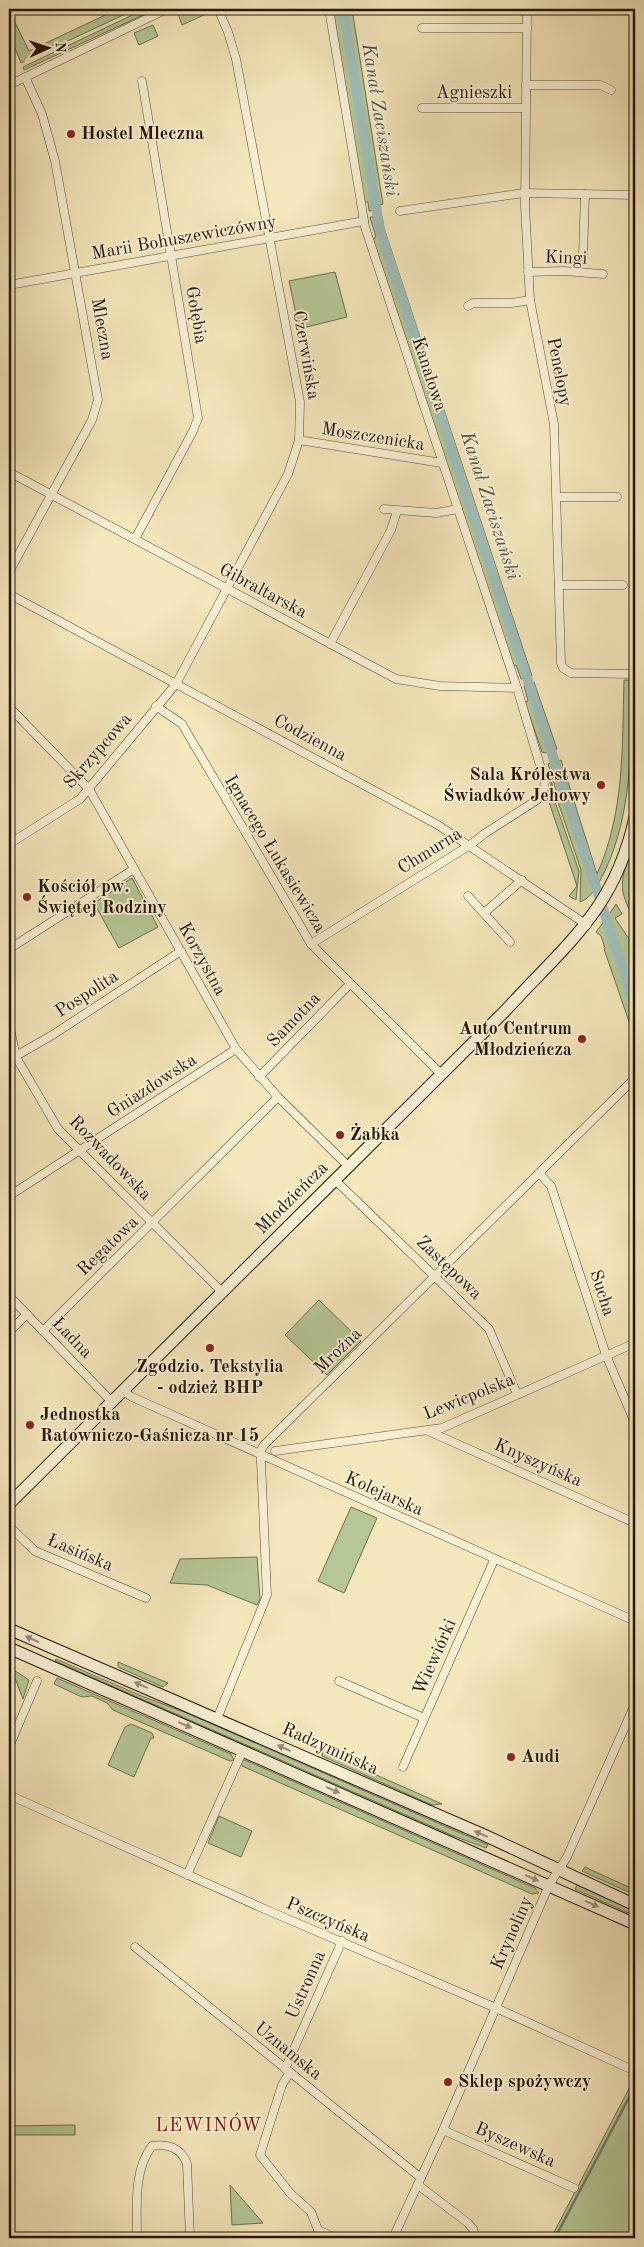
<svg xmlns="http://www.w3.org/2000/svg" width="644" height="2247" font-family="'Old Standard TT',serif">
	<style>
		.green { fill: #b5c795; stroke: #6c6f4f }
		.lines { fill: none; stroke-linecap: round; stroke-linejoin: round }
		.stream { stroke: #6e7b73; stroke-width: 2.5 }
		.canal { stroke: #9fbeba; stroke-width: 10 }
		.minor-casing { stroke: #584b36; stroke-width: 9 }
		.secondary-casing { stroke: #241709; stroke-width: 13 }
		.minor { stroke: #f8efd3; stroke-width: 8 }
		.secondary { stroke: #f8efd3; stroke-width: 11 }
		.oneway { fill: #998e78 }
		.poi-dot { fill: #8f2418; stroke: #f8efd3; stroke-width: 2 }
		.labels { text-anchor: middle; dominant-baseline: central; stroke-width: 4; stroke-linejoin: round; paint-order: stroke }
		.street-label { font-size: 18px; fill: #241709; stroke: #f8efd3 }
		.poi-label { font-size: 18px; font-weight: bold; fill: #241709; stroke: #f8efd3; text-anchor: start }
		.water-label { font-size: 19px; font-style: italic; fill: #4f5147; stroke: #f8efd3 }
		.neighbourhood-label { font-size: 19px; letter-spacing: 1px; fill: #7a1f14; stroke: #f8efd3 }
	</style>
	<rect width="100%" height="100%" fill="#f4e7bb"/>
	<filter id="stains"><feTurbulence type="fractalNoise" baseFrequency=".004" numOctaves="4"/><feColorMatrix values="0 0 0 0 .2 0 0 0 0 .09 0 0 0 0 .02 0 0 0 .5 -.17"/></filter>
	<radialGradient id="worn" r=".72"><stop offset=".6" stop-color="#630" stop-opacity="0"/><stop offset="1" stop-color="#630" stop-opacity=".3"/></radialGradient>
	<!-- green -->
	<g class="green">
		<polygon points="118,9 136,9 21,63 9,33 9,10 29,51"/>
		<polygon points="145,9 156,9 24,70 23,67"/>
		<polygon points="186,9 206,9 208,13 182,25 178,13"/>
		<polygon points="333,9 352,9 383,204 380,205 381,209 369,211 368,202 364,202"/>
		<polygon points="153,25 158,36 139,45 134,33"/>
		<polygon points="382,216 384,228 532,676 521,679 516,665 513,666 373,239 376,237 370,217"/>
		<polygon points="335,272 347,317 299,329 289,281"/>
		<path d="M 624,680 L 632,680 C 631,746 633,812 604,873 C 598,884 592,898 580,902 L 581,870 L 557,799 L 556,790 L 548,764 L 561,760 L 597,874 C 625,812 622,746 624,680 Z"/>
		<polygon points="534,682 557,749 545,753 542,752 525,702 528,701 524,686"/>
		<polygon points="551,778 555,802 579,871 576,900 569,896 577,886 549,802 544,802 551,785"/>
		<path d="M 635,840 L 635,920 C 613,882 624,877 635,840 Z"/>
		<polygon points="132,878 158,927 119,948 94,903"/>
		<polygon points="616,904 622,914 615,918 627,936 635,942 635,1001 608,916"/>
		<polygon points="606,919 635,1010 635,1039 604,949 605,948 601,936 596,932"/>
		<polygon points="319,1300 361,1341 327,1375 285,1335"/>
		<polygon points="351,1507 377,1518 344,1593 318,1581"/>
		<polygon points="257,1557 260,1599 257,1605 207,1585 170,1583 180,1559"/>
		<polygon points="56,1659 144,1697 187,1713 488,1845 486,1848 451,1835 55,1661"/>
		<polygon points="118,1662 168,1683 163,1687 118,1667"/>
		<polygon points="9,1667 29,1680 23,1699 15,1678 9,1675"/>
		<polygon points="57,1678 231,1754 234,1760 230,1761 113,1710 107,1703 92,1696 82,1697 54,1684"/>
		<polygon points="131,1724 152,1733 154,1738 151,1738 134,1777 108,1765 125,1727"/>
		<polygon points="322,1751 442,1804 432,1805 322,1756"/>
		<polygon points="245,1760 535,1888 539,1893 532,1894 242,1766 241,1761"/>
		<polygon points="219,1816 252,1831 241,1857 208,1843"/>
		<polygon points="585,1867 635,1890 635,1895 582,1871"/>
		<polygon points="577,1885 635,1911 635,1916 575,1889"/>
		<polygon points="635,2077 635,2238 551,2238"/>
		<polygon points="75,2125 75,2135 9,2135 9,2126"/>
		<polygon points="230,2185 263,2223 232,2225"/>
	</g>
	<g class="lines">
		<!-- stream -->
		<polyline class="stream" points="555,2238 635,2086"/>
		<!-- canal -->
		<polyline class="canal" points="343,9 380,231 635,1006"/>
		<defs>
			<g id="minor">
				<polyline points="527,9 525,206 530,300 554,424 561,663 563,668 571,673 635,674"/>
				<polyline points="422,28 527,28"/>
				<polyline points="9,85 167,9"/>
				<polyline points="526,85 600,85 611,90"/>
				<polyline points="422,108 525,108"/>
				<polyline points="400,211 524,193 635,195"/>
				<polyline points="583,256 585,194"/>
				<polyline points="528,272 564,271 603,274"/>
				<polyline points="9,285 364,221"/>
				<polyline points="468,306 473,303 512,303 530,300"/>
				<polyline points="299,440 442,463"/>
				<polyline points="9,472 396,679 440,686 517,688"/>
				<polyline points="557,497 617,497"/>
				<polyline points="384,509 436,513 458,509"/>
				<polyline points="135,539 193,431 198,418 142,81"/>
				<polyline points="9,572 92,420 98,400 55,161 42,114 25,77"/>
				<polyline points="559,585 623,585"/>
				<polyline points="9,594 438,825 587,925"/>
				<polyline points="330,644 391,530 397,511"/>
				<polyline points="156,706 182,724 311,944 441,1074"/>
				<polyline points="9,707 89,789 236,1049 278,1097 348,1166"/>
				<polyline points="9,844 80,799 176,684 288,474 299,440 300,402 236,59 228,32 218,9"/>
				<polyline points="468,896 510,942"/>
				<polyline points="484,913 522,880"/>
				<polyline points="311,944 470,845 484,834 537,800 543,793 545,782 517,688 365,227 329,9"/>
				<polyline points="9,949 134,869"/>
				<polyline points="9,1024 16,1057 58,1129 222,1292"/>
				<polyline points="9,1060 54,1034 181,951"/>
				<polyline points="259,1077 350,984"/>
				<polyline points="539,1173 551,1186 606,1355 635,1423"/>
				<polyline points="335,1180 489,1329 517,1394"/>
				<polyline points="9,1196 236,1049"/>
				<polyline points="9,1296 112,1402"/>
				<polyline points="43,1331 278,1097"/>
				<polyline points="9,1332 27,1314"/>
				<polyline points="123,1391 132,1397 635,1621"/>
				<polyline points="428,1431 635,1523"/>
				<polyline points="275,1451 442,1428 635,1343"/>
				<polyline points="9,1526 35,1551 146,1598"/>
				<polyline points="339,1681 424,1718"/>
				<polyline points="217,1719 267,1595 261,1462 261,1450 264,1445 635,1078"/>
				<polyline points="9,1747 37,1681"/>
				<polyline points="403,1767 494,1560"/>
				<polyline points="9,1795 269,1911 496,2008 635,2071"/>
				<polyline points="187,1875 243,1750"/>
				<polyline points="135,1947 421,2178"/>
				<polyline points="285,2069 342,1941"/>
				<polyline points="290,2072 282,2085 260,2155 290,2193 311,2212 318,2230 336,2238"/>
				<polyline points="443,2130 574,2188"/>
				<polyline points="418,2185 468,2223 473,2229 476,2238"/>
				<path d="M 137,2238 C 137,2209 133,2170 152,2146 C 167,2143 182,2148 187,2164 L 190,2238"/>
				<polyline points="393,2238 443,2130 549,1885 567,1857 635,1704"/>
			</g>
			<g id="secondary">
				<path d="M 9,1504 L 506,1010 C 566,944 615,910 635,817"/>
				<polyline points="9,1629 484,1835 635,1905"/>
				<polyline points="9,1648 635,1924"/>
			</g>
		</defs>
		<!-- minor casing -->
		<use href="#minor" class="minor-casing"/>
		<!-- secondary casing -->
		<use href="#secondary" class="secondary-casing"/>
		<!-- minor -->
		<use href="#minor" class="minor"/>
		<!-- secondary -->
		<use href="#secondary" class="secondary"/>
	</g>
	<!-- one-way arrows -->
	<defs><path id="oneway-solid" d="M-6-.8H1V-3.2L6.5 0L1 3.2V.8H-6Z" transform="scale(1.25)"/></defs>
	<g class="oneway">
		<use href="#oneway-solid" transform="translate(32 1639) rotate(-156)"/>
		<use href="#oneway-solid" transform="translate(141 1685) rotate(-156)"/>
		<use href="#oneway-solid" transform="translate(185 1725) rotate(24)"/>
		<use href="#oneway-solid" transform="translate(284 1748) rotate(-156)"/>
		<use href="#oneway-solid" transform="translate(333 1790) rotate(24)"/>
		<use href="#oneway-solid" transform="translate(481 1834) rotate(-157)"/>
		<use href="#oneway-solid" transform="translate(532 1878) rotate(24)"/>
		<use href="#oneway-solid" transform="translate(592 1904) rotate(24)"/>
	</g>
	<!-- markers -->
	<g class="poi-dot">
		<circle cx="71" cy="134" r="5"/>
		<circle cx="601" cy="785" r="5"/>
		<circle cx="27" cy="897" r="5"/>
		<circle cx="582" cy="1039" r="5"/>
		<circle cx="340" cy="1135" r="5"/>
		<circle cx="210" cy="1348" r="5"/>
		<circle cx="30" cy="1425" r="5"/>
		<circle cx="511" cy="1757" r="5"/>
		<circle cx="448" cy="2082" r="5"/>
	</g>
	<g class="labels">
		<!-- street labels -->
		<g class="street-label">
			<text x="474" y="93">Agnieszki</text>
			<text transform="translate(184 238) rotate(-10)">Marii Bohuszewiczówny</text>
			<text transform="translate(566 258) rotate(2)">Kingi</text>
			<text transform="translate(196 315) rotate(80)">Gołębia</text>
			<text transform="translate(102 329) rotate(80)">Mleczna</text>
			<text transform="translate(306 355) rotate(80)">Czerwińska</text>
			<text transform="translate(559 372) rotate(79)">Penelopy</text>
			<text transform="translate(429 374) rotate(72)">Kanałowa</text>
			<text transform="translate(373 437) rotate(9)">Moszczenicka</text>
			<text transform="translate(263 591) rotate(28)">Gibraltarska</text>
			<text transform="translate(310 738) rotate(28)">Codzienna</text>
			<text transform="translate(98 751) rotate(-49)">Skrzypcowa</text>
			<text transform="translate(430 851) rotate(-32)">Chmurna</text>
			<text transform="translate(275 854) rotate(59)">Ignacego Łukasiewicza</text>
			<text transform="translate(202 959) rotate(61)">Korzystna</text>
			<text transform="translate(87 994) rotate(-33)">Pospolita</text>
			<text transform="translate(294 1020) rotate(-46)">Samotna</text>
			<text transform="translate(152 1086) rotate(-33)">Gniazdowska</text>
			<text transform="translate(110 1158) rotate(46)">Rozwadowska</text>
			<text transform="translate(292 1198) rotate(-45)">Młodzieńcza</text>
			<text transform="translate(108 1246) rotate(-44)">Regatowa</text>
			<text transform="translate(449 1268) rotate(44)">Zastępowa</text>
			<text transform="translate(602 1293) rotate(72)">Sucha</text>
			<text transform="translate(72 1338) rotate(46)">Ładna</text>
			<text transform="translate(338 1351) rotate(-44)">Mroźna</text>
			<text transform="translate(469 1397) rotate(-22)">Lewicpolska</text>
			<text transform="translate(538 1463) rotate(24)">Knyszyńska</text>
			<text transform="translate(384 1494) rotate(24)">Kolejarska</text>
			<text transform="translate(80 1553) rotate(23)">Łasińska</text>
			<text transform="translate(435 1657) rotate(-66)">Wiewiórki</text>
			<text transform="translate(330 1749) rotate(24)">Radzymińska</text>
			<text transform="translate(328 1920) rotate(23)">Pszczyńska</text>
			<text transform="translate(512 1933) rotate(-66)">Krynoliny</text>
			<text transform="translate(306 1985) rotate(-66)">Ustronna</text>
			<text transform="translate(288 2051) rotate(39)">Uznamska</text>
			<text transform="translate(515 2145) rotate(24)">Byszewska</text>
		</g>
		<!-- poi labels -->
		<g class="poi-label">
			<text x="81" y="134">Hostel Mleczna</text>
			<text x="591" y="775" text-anchor="end">Sala Królestwa<tspan x="591" dy="21">Świadków Jehowy</tspan></text>
			<text x="37" y="887">Kościół pw.<tspan x="37" dy="21">Świętej Rodziny</tspan></text>
			<text x="572" y="1029" text-anchor="end">Auto Centrum<tspan x="572" dy="21">Młodzieńcza</tspan></text>
			<text x="350" y="1135">Żabka</text>
			<text x="210" y="1367" text-anchor="middle">Zgodzio. Tekstylia<tspan x="210" dy="21">- odzież BHP</tspan></text>
			<text x="40" y="1415">Jednostka<tspan x="40" dy="21">Ratowniczo-Gaśnicza nr 15</tspan></text>
			<text x="521" y="1757">Audi</text>
			<text x="458" y="2082">Sklep spożywczy</text>
		</g>
		<!-- water labels -->
		<g class="water-label">
			<text transform="translate(379 120) rotate(81)">Kanał Zaciszański</text>
			<text transform="translate(489 506) rotate(72)">Kanał Zaciszański</text>
		</g>
		<!-- neighbourhood labels -->
		<g class="neighbourhood-label">
			<text x="209" y="2126">LEWINÓW</text>
		</g>
	</g>
	<!-- margin -->
	<rect width="644" height="2247" fill="none" stroke="#f4e7bb" stroke-width="30"/>
	<rect x="10" y="10" width="624" height="2227" fill="none" stroke="#241709" stroke-width="2.5"/>
	<rect x="15" y="15" width="614" height="2217" fill="none" stroke="#241709"/>
	<!-- north arrow -->
	<g transform="translate(48 48) rotate(87)" stroke="#f8efd3" stroke-width="4" paint-order="stroke">
	<path d="M0-4L9 19L0 12L-9 19Z" fill="#241709"/>
	<text y="-8" font-size="14" font-weight="bold" text-anchor="middle" fill="#241709">N</text>
	</g>
	<rect width="100%" height="100%" filter="url(#stains)"/>
	<rect width="100%" height="100%" fill="url(#worn)"/>
</svg>
